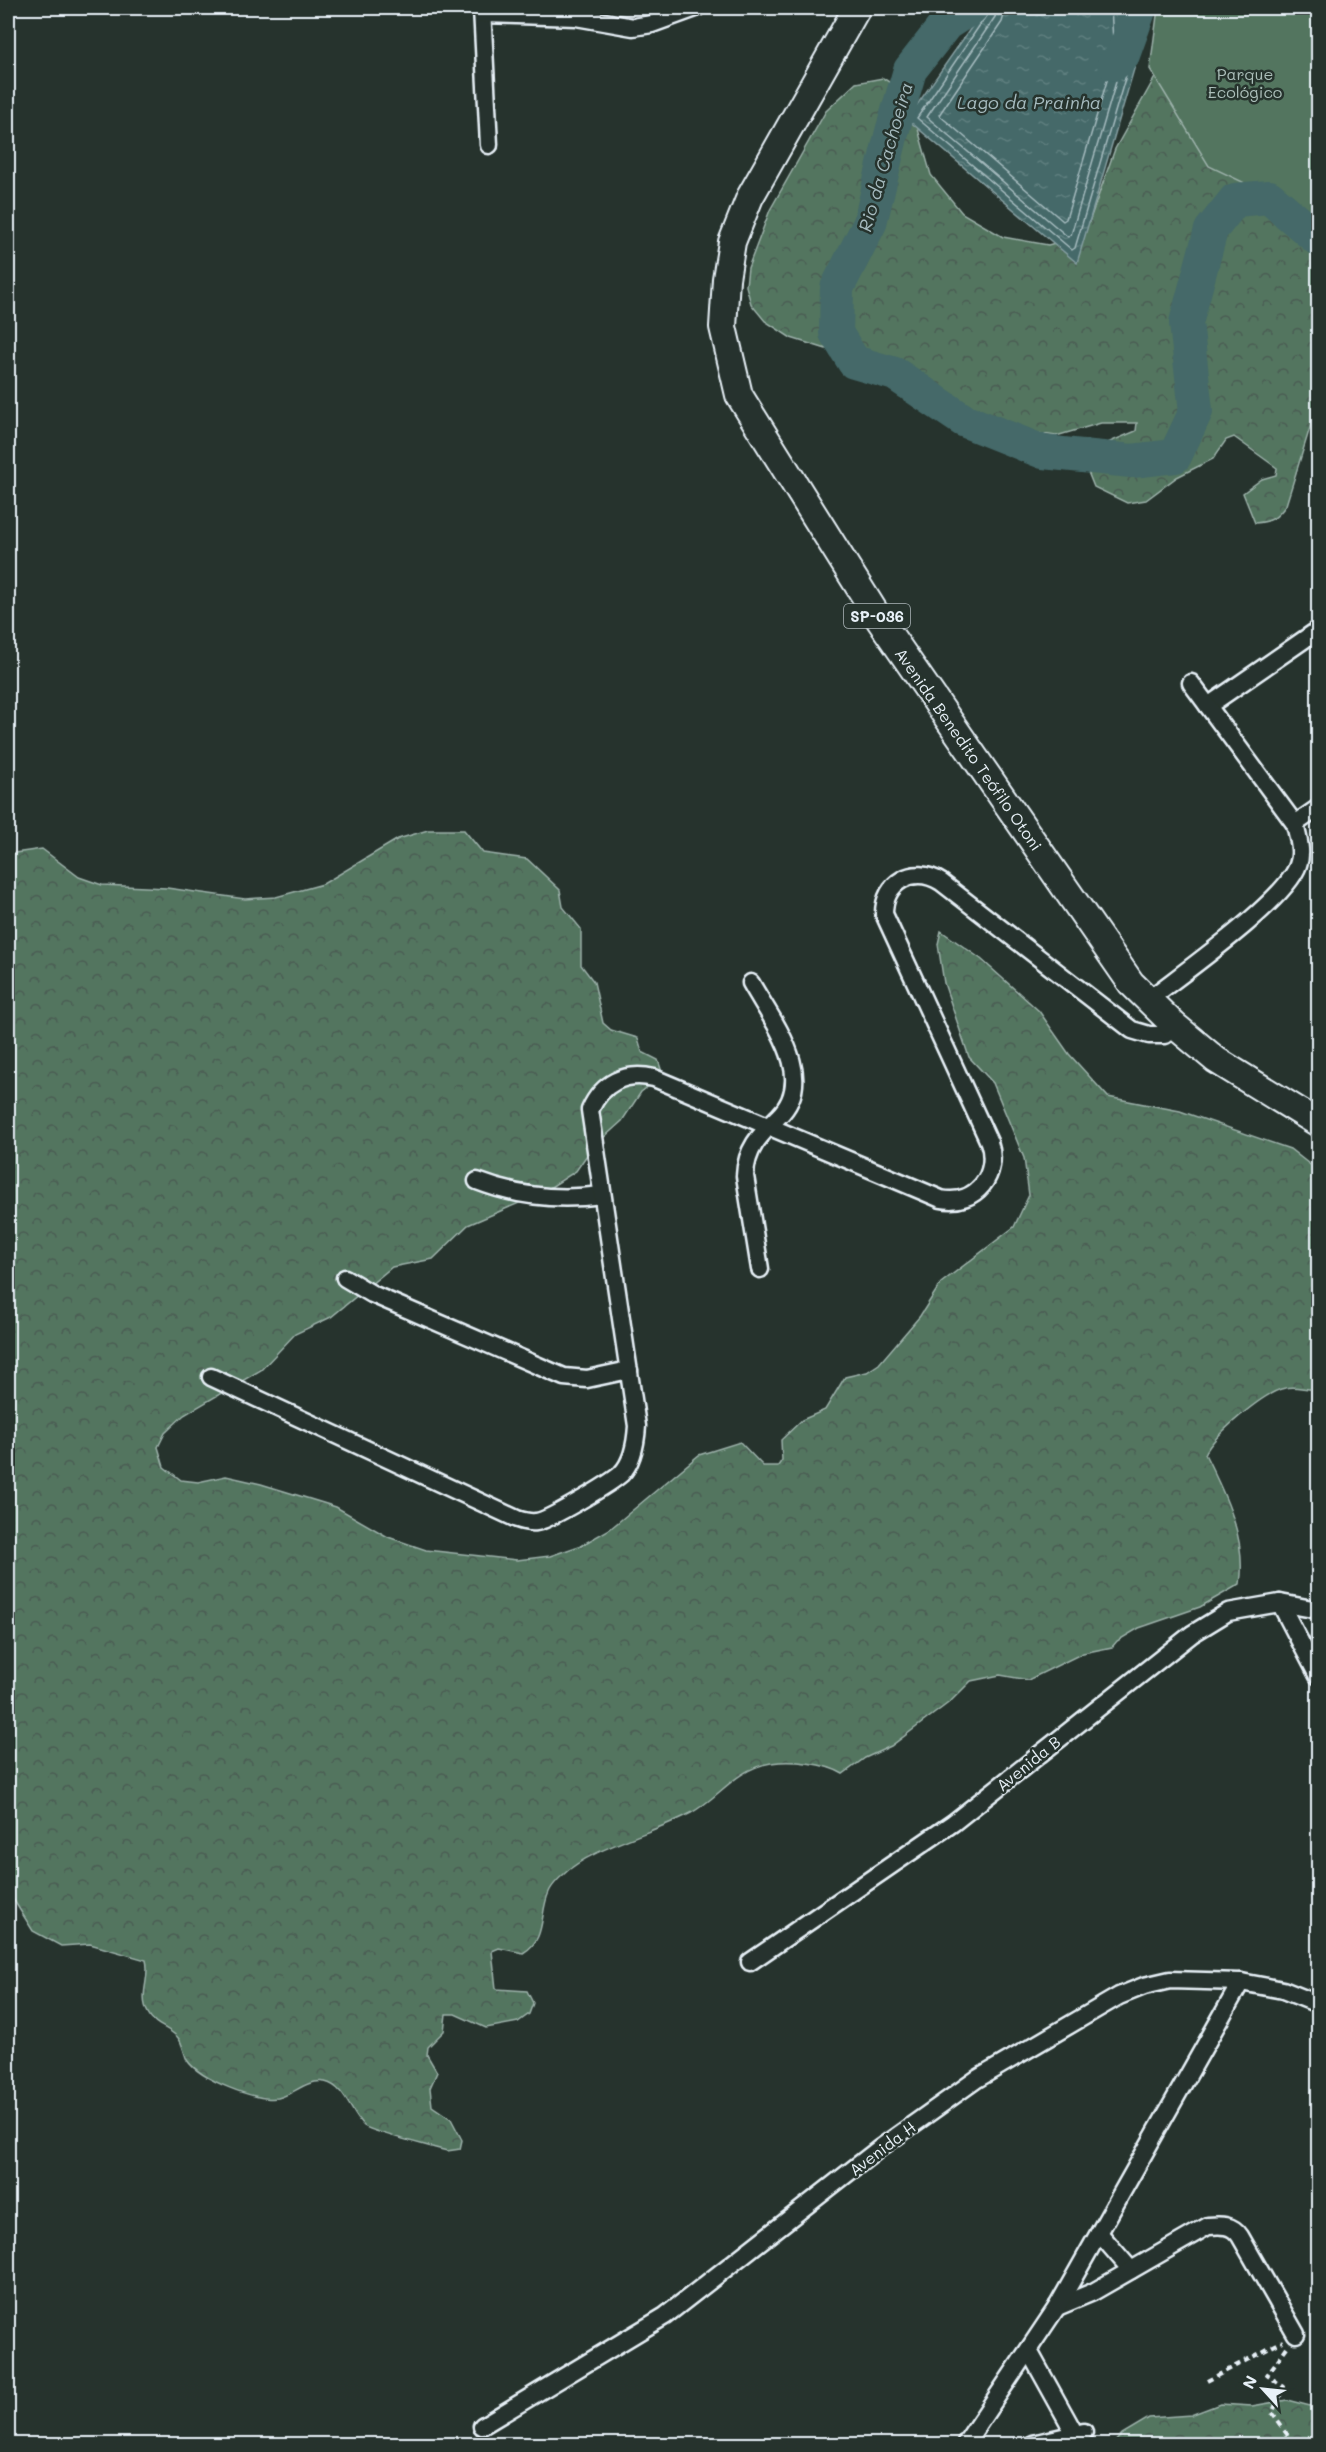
<svg xmlns="http://www.w3.org/2000/svg" width="1326" height="2452" font-family="Mali,sans-serif">
	<style>
		.forest { fill: url(#forest-crowns); stroke: #9db2ab; stroke-width: 1.5 }
		.park { fill: #52745e; stroke: #9db2ab; stroke-width: 1.5 }
		.water { fill: url(#water-ripples); stroke: #869fa2; stroke-width: 1.5 }
		.lines { fill: none; stroke-linecap: round; stroke-linejoin: round }
		.shore { stroke: #a6bbbf; stroke-width: 1.5 }
		.river { stroke: #446969; stroke-width: 34 }
		.street-casing { stroke: #e8f1f8; stroke-width: 21 }
		.primary-casing { stroke: #e8f1f8; stroke-width: 30 }
		.path { stroke: #e8f1f8; stroke-width: 4; stroke-dasharray: 6 4.5; stroke-linecap: butt }
		.street { stroke: #26332d; stroke-width: 16 }
		.primary { stroke: #26332d; stroke-width: 26 }
		.labels { text-anchor: middle; dominant-baseline: central; stroke-width: 5; stroke-linejoin: round; paint-order: stroke }
		.shield { fill: #26332d; stroke: #aeb8bb; stroke-width: 1.5 }
		.shield-label { font-size: 15px; font-weight: bold; fill: #e8f1f8 }
		.park-label { font-size: 16px; fill: #acbfba; stroke: #26332d }
		.street-label { font-size: 16px; fill: #e8f1f8; stroke: #26332d }
		.water-label { font-size: 18px; font-style: italic; fill: #a6bbbf; stroke: #26332d }
	</style>
	<defs>
		<pattern id="forest-crowns" width="20" height="18" patternUnits="userSpaceOnUse" patternTransform="scale(1.5)"><rect width="20" height="18" fill="#52745e"/><path d="M2 6a3 3 0 1 1 6 0M12 15a3 3 0 1 1 6 0" fill="none" stroke="#4b5c53"/></pattern>
		<pattern id="water-ripples" width="26" height="14" patternUnits="userSpaceOnUse" patternTransform="scale(1.5)"><rect width="26" height="14" fill="#446969"/><path d="M2 4q2-2 4 0t4 0M15 11q2-2 4 0t4 0" fill="none" stroke="#5f7f7f"/></pattern>
	</defs>
	<rect width="100%" height="100%" fill="#26332d"/>
	<filter id="ink" filterUnits="userSpaceOnUse"><feTurbulence type="fractalNoise" baseFrequency=".0167" numOctaves="2"/><feDisplacementMap in="SourceGraphic" scale="12" xChannelSelector="R" yChannelSelector="G"/><feConvolveMatrix kernelMatrix="1 2 1 2 8 2 1 2 1" color-interpolation-filters="sRGB"/></filter>
	<g filter="url(#ink)">
		<!-- forest -->
		<g class="forest">
			<path d="M 1318,8 L 1318,402 L 1286,505 C 1277,518 1271,522 1255,523 L 1243,493 L 1262,479 L 1276,475 L 1277,468 L 1234,437 L 1226,440 L 1213,459 L 1177,477 L 1146,500 L 1127,503 L 1094,487 L 1086,467 L 1100,446 L 1136,431 L 1137,423 L 1101,423 L 1056,436 L 974,423 L 920,401 L 855,358 L 791,338 L 765,321 L 751,304 L 746,286 L 748,268 L 770,210 L 826,111 L 856,83 L 883,78 L 903,91 L 912,108 L 931,175 L 962,213 L 1003,237 L 1048,245 L 1074,238 L 1089,222 L 1115,149 L 1158,72 Z"/>
			<path d="M 428,830 L 464,830 L 483,853 L 527,859 L 560,890 L 563,907 L 581,929 L 581,965 L 594,982 L 603,1023 L 611,1030 L 638,1038 L 642,1052 L 658,1060 L 663,1075 L 641,1092 L 622,1121 L 591,1149 L 576,1171 L 540,1194 L 468,1225 L 433,1259 L 392,1267 L 331,1317 L 295,1334 L 261,1370 L 184,1415 L 165,1433 L 158,1447 L 164,1467 L 181,1480 L 198,1482 L 226,1476 L 261,1484 L 336,1507 L 388,1537 L 426,1550 L 517,1560 L 550,1556 L 582,1545 L 610,1529 L 699,1455 L 740,1442 L 763,1466 L 778,1466 L 782,1460 L 781,1440 L 802,1420 L 825,1410 L 845,1377 L 867,1372 L 879,1364 L 920,1316 L 941,1283 L 1014,1227 L 1029,1195 L 1024,1158 L 993,1083 L 969,1057 L 944,983 L 938,944 L 941,931 L 981,959 L 1039,1011 L 1069,1054 L 1108,1097 L 1180,1111 L 1290,1149 L 1318,1171 L 1318,1389 C 1308,1391 1296,1385 1285,1388 C 1264,1392 1214,1435 1205,1454 C 1225,1494 1247,1538 1240,1584 L 1200,1607 L 1139,1628 L 1117,1641 L 1112,1647 L 1083,1653 L 1028,1680 L 1000,1675 L 971,1681 L 951,1701 L 891,1746 L 865,1758 L 843,1774 C 825,1763 792,1760 771,1763 C 735,1769 719,1798 691,1813 C 656,1832 588,1849 563,1875 C 558,1879 551,1887 549,1892 C 539,1914 547,1939 523,1953 L 499,1948 L 492,1951 L 496,1989 L 527,1991 L 533,2003 L 529,2014 L 518,2022 L 486,2028 L 455,2014 L 446,2014 L 444,2031 L 428,2047 L 427,2055 L 437,2072 L 430,2088 L 432,2106 L 451,2119 L 462,2140 L 460,2149 L 447,2151 C 434,2147 371,2132 364,2126 C 351,2114 345,2086 325,2082 C 307,2079 294,2094 278,2098 C 257,2102 199,2079 187,2060 C 184,2054 183,2045 179,2039 C 171,2028 155,2027 148,2013 C 138,1995 151,1978 146,1960 L 90,1944 L 61,1946 L 33,1931 L 8,1891 L 8,854 L 42,849 L 79,877 L 102,885 L 167,888 L 245,899 L 276,897 L 323,884 L 398,839 Z"/>
			<polygon points="1287,2400 1310,2406 1318,2403 1318,2444 1113,2444 1122,2434 1149,2418 1191,2415 1220,2404 1252,2406"/>
		</g>
		<!-- park -->
		<polygon class="park" points="1158,8 1318,8 1318,218 1209,166 1150,69"/>
		<!-- water -->
		<polygon class="water" points="985,8 1133,8 1137,59 1077,263 907,119"/>
		<g class="lines">
			<!-- shore -->
			<g class="shore">
				<polyline points="989,8 988,13 917,118 1072,250 1075,248 1131,58 1128,8"/>
				<polyline points="997,8 995,17 927,117 1068,237 1071,235 1123,58 1120,8"/>
				<polyline points="1006,8 1002,22 939,115 1063,221 1066,219 1114,57 1111,8"/>
			</g>
			<!-- river -->
			<g class="river">
				<polyline points="971,8 946,24 910,70 892,132 870,223 837,288 836,333 854,362 895,374 963,420 1043,452 1132,461 1175,456 1196,411 1186,323 1211,230 1235,200 1269,197 1318,239"/>
				<polyline points="1114,64 1123,55 1140,8"/>
			</g>
			<defs>
				<g id="street">
					<polyline points="482,8 489,145"/>
					<polyline points="482,14 576,17 633,27 652,24 696,8"/>
					<polyline points="1208,706 1318,630"/>
					<polyline points="1295,824 1318,808"/>
					<path d="M 751,983 C 772,1021 819,1078 778,1117 C 759,1136 746,1149 745,1176 L 760,1269"/>
					<path d="M 1148,1000 C 1181,974 1286,901 1298,865 C 1303,852 1298,838 1295,824 L 1191,683"/>
					<path d="M 477,1181 C 518,1197 558,1201 602,1195"/>
					<polyline points="345,1278 372,1294 564,1377 587,1379 629,1370"/>
					<path d="M 211,1377 L 517,1519 C 523,1521 529,1523 536,1522 C 548,1521 611,1483 621,1474 C 633,1462 636,1442 637,1426 L 590,1110 C 602,1083 625,1071 654,1078 L 941,1199 C 976,1206 1000,1174 989,1142 L 884,914 C 884,882 913,865 941,882 L 1132,1030 L 1149,1035 L 1165,1035 L 1174,1025"/>
					<polyline points="1280,1603 1318,1676"/>
					<polyline points="750,1962 953,1823 1192,1634 1228,1612 1280,1603 1318,1610"/>
					<polyline points="1099,2233 1131,2270"/>
					<path d="M 1057,2307 L 1093,2292 L 1208,2226 C 1221,2225 1232,2224 1240,2236 L 1296,2334"/>
					<polyline points="1029,2351 1075,2434"/>
					<polyline points="482,2426 665,2316 880,2148 977,2079 1119,1996 1144,1986 1170,1980 1241,1982 1283,1990 1318,2004"/>
					<polyline points="965,2444 1057,2307 1241,1982"/>
					<polyline points="1033,2444 1084,2432"/>
				</g>
				<polyline id="primary" points="857,8 750,197 732,242 726,279 723,327 739,395 881,622 1131,983 1174,1025 1216,1060 1318,1123"/>
			</defs>
			<!-- street casing -->
			<use href="#street" class="street-casing"/>
			<!-- primary casing -->
			<use href="#primary" class="primary-casing"/>
			<!-- path -->
			<g class="path">
				<polyline points="1287,2347 1267,2375 1284,2387 1272,2413 1294,2444"/>
				<polyline points="1207,2381 1283,2341"/>
			</g>
			<!-- street -->
			<use href="#street" class="street"/>
			<!-- primary -->
			<use href="#primary" class="primary"/>
		</g>
	</g>
	<g class="labels">
		<!-- shield labels -->
		<rect class="shield" x="844" y="604" width="66" height="24" rx="4.5"/>
		<g class="shield-label">
			<text x="877" y="616">SP-036</text>
		</g>
		<!-- park labels -->
		<g class="park-label">
			<text x="1245" y="73">Parque<tspan x="1245" dy="18">Ecológico</tspan></text>
		</g>
		<!-- street labels -->
		<g class="street-label">
			<text transform="translate(969 749) rotate(55)">Avenida Benedito Teófilo Otoni</text>
			<text transform="translate(1028 1763) rotate(-39)">Avenida B</text>
			<text transform="translate(882 2148) rotate(-37)">Avenida H</text>
		</g>
		<!-- water labels -->
		<g class="water-label">
			<text x="1029" y="102">Lago da Prainha</text>
			<text transform="translate(885 157) rotate(-74)">Rio da Cachoeira</text>
		</g>
	</g>
	<!-- margin -->
	<rect width="1326" height="2452" fill="none" stroke="#26332d" stroke-width="30"/>
	<rect x="15" y="15" width="1296" height="2422" fill="none" stroke="#e8f1f8" stroke-width="2" filter="url(#ink)"/>
	<!-- north arrow -->
	<g transform="translate(1263 2389) rotate(297)" stroke="#26332d" stroke-width="4.5" paint-order="stroke">
	<path d="M0-4.5L10 22L0 15L-10 22Z" fill="#e8f1f8"/>
	<text y="-9" font-size="16" font-weight="bold" text-anchor="middle" fill="#e8f1f8">N</text>
	</g>
</svg>
